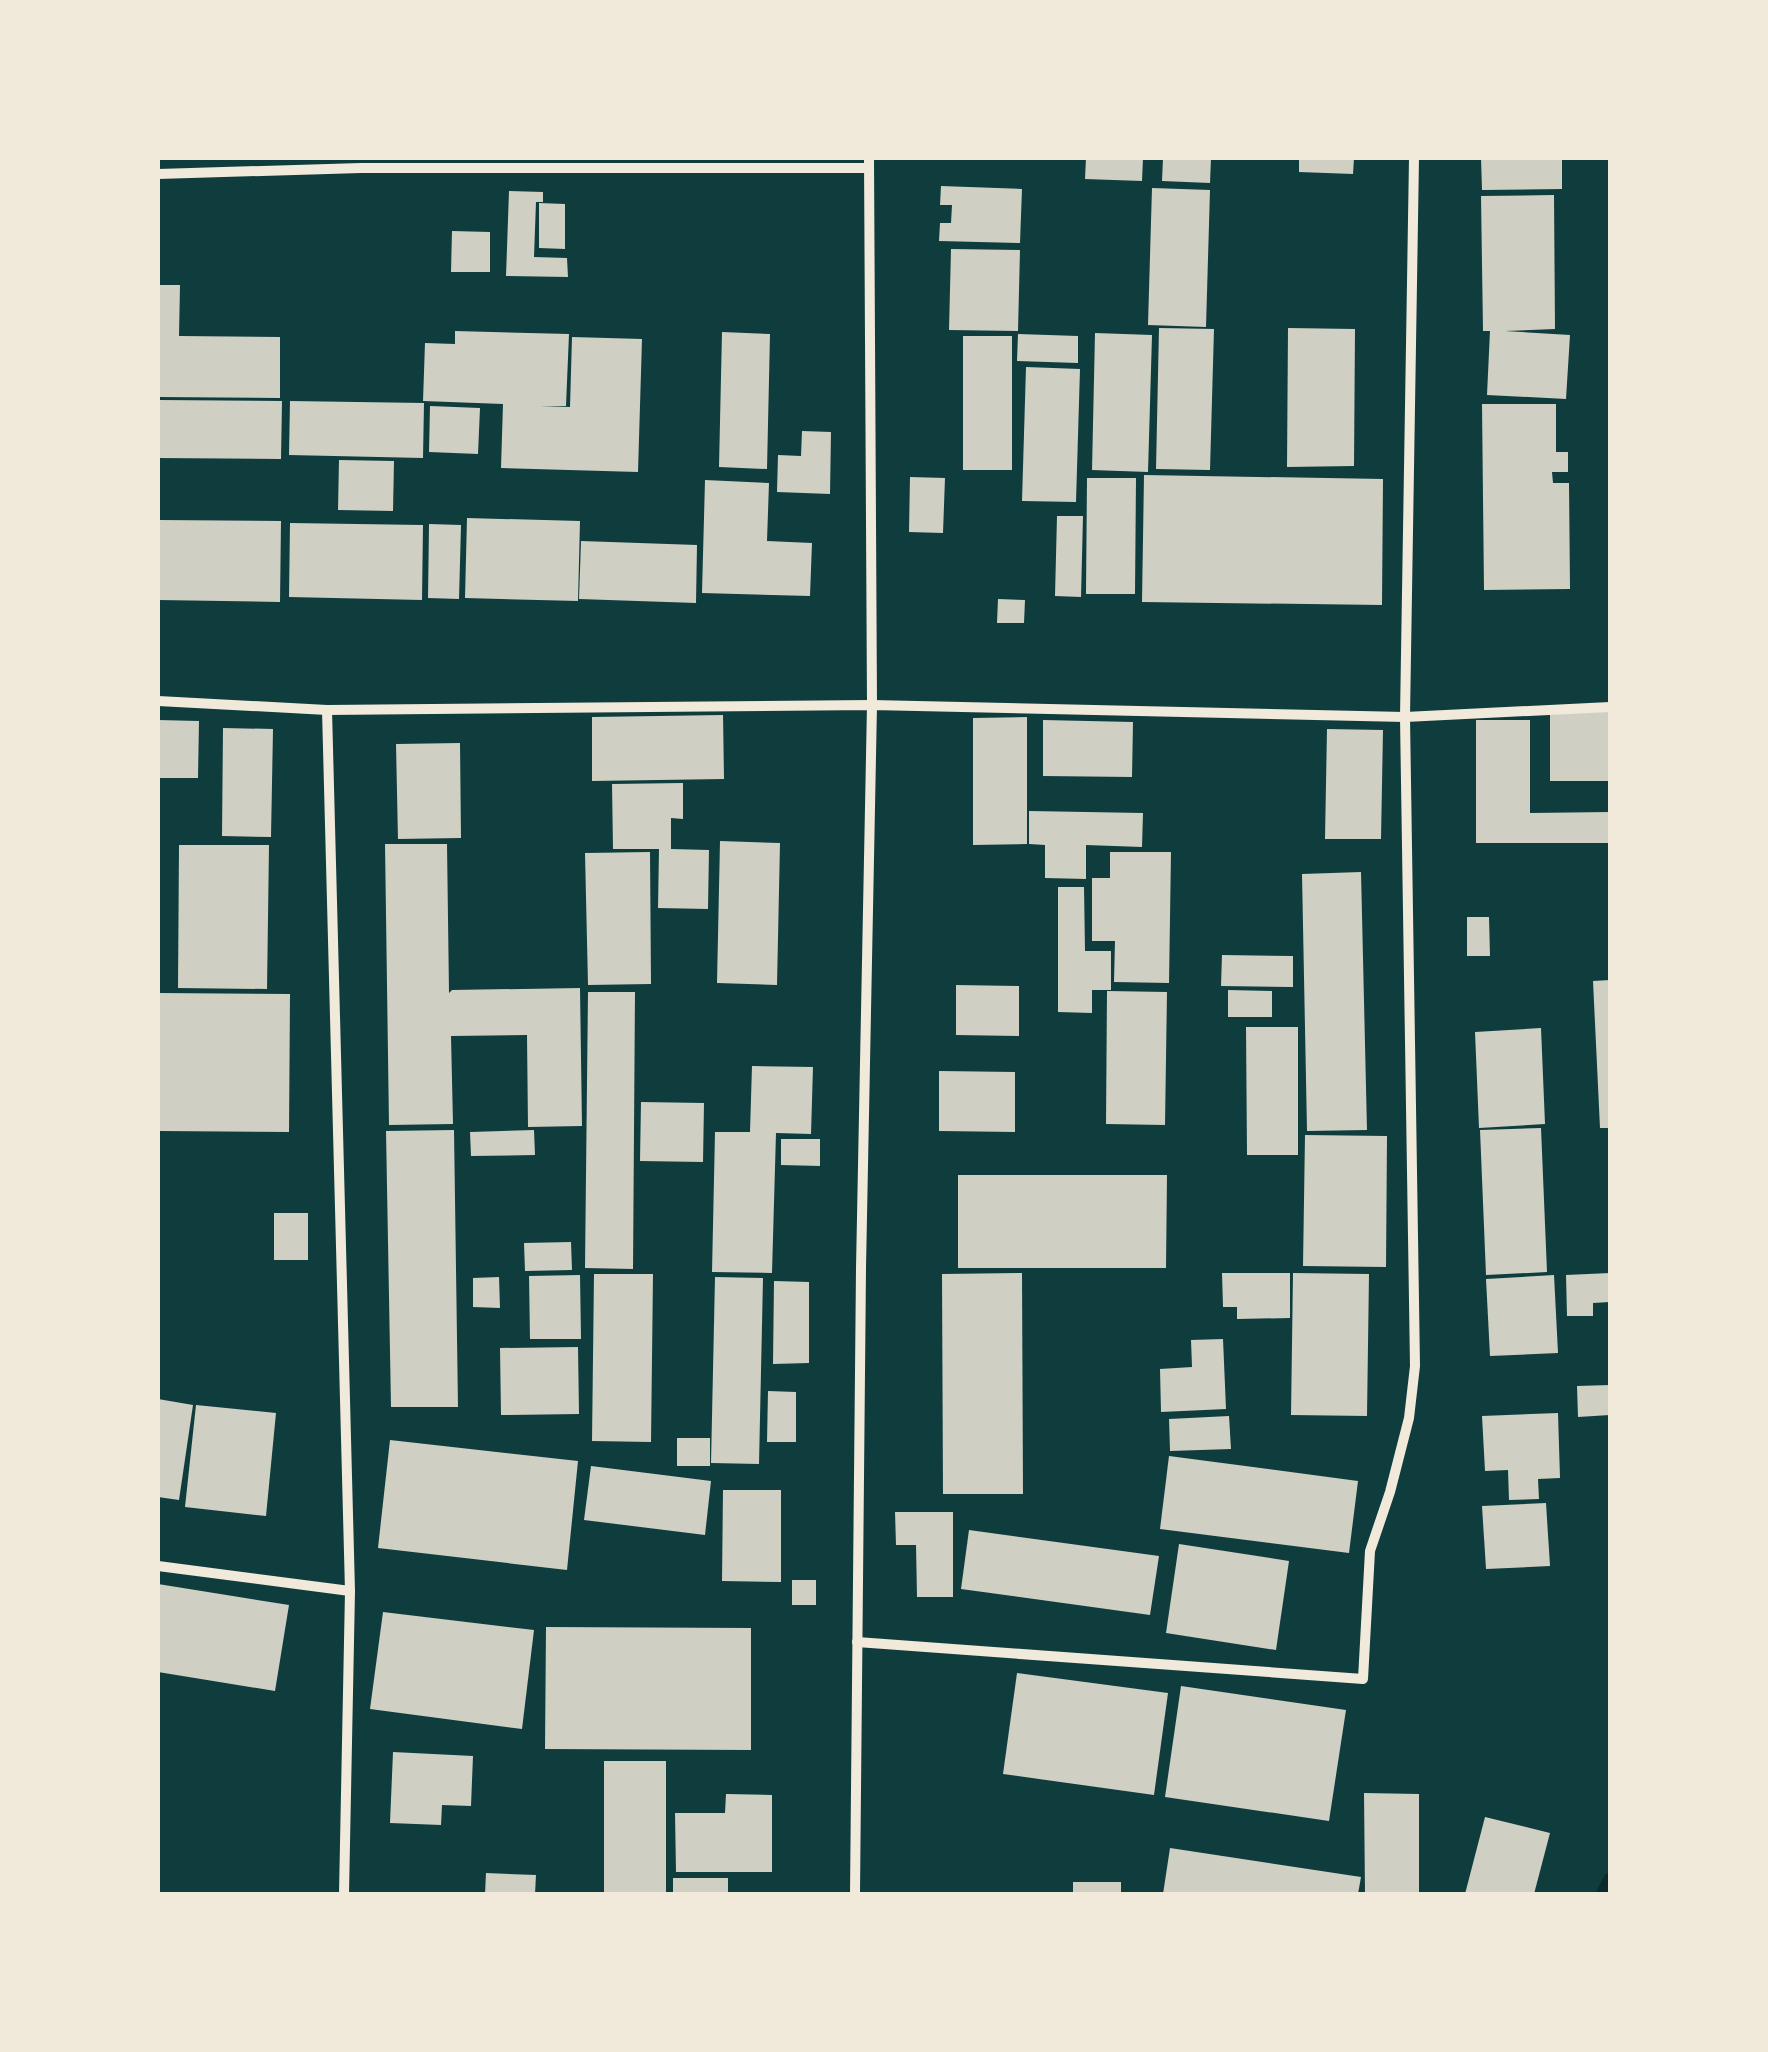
<svg xmlns="http://www.w3.org/2000/svg" width="1768" height="2052" font-family="Roboto,sans-serif">
	<style>
		.lines { fill: none; stroke-linecap: round; stroke-linejoin: round }
		.stream { stroke: #0a2a2b; stroke-width: 14 }
		.building { fill: #cfcfc3 }
		.minor { stroke: #f1e9da; stroke-width: 10 }
	</style>
	<rect width="100%" height="100%" fill="#0f3d3e"/>
	<g class="lines">
		<!-- stream -->
		<polyline class="stream" points="1603,1894 1610,1880"/>
	</g>
	<!-- building -->
	<g class="building">
		<polygon points="1086,158 1143,158 1142,181 1085,179"/>
		<polygon points="1163,158 1211,158 1210,183 1162,181"/>
		<polygon points="1299,158 1354,158 1353,174 1299,172"/>
		<polygon points="1481,158 1562,158 1562,189 1482,190"/>
		<polygon points="941,186 1022,189 1020,243 939,241 940,223 951,223 952,205 940,205"/>
		<polygon points="1152,188 1210,190 1206,327 1148,325"/>
		<polygon points="509,191 543,192 543,202 536,202 534,257 567,258 568,277 506,276"/>
		<polygon points="1554,195 1555,329 1505,331 1570,335 1566,399 1487,395 1490,331 1483,331 1481,196"/>
		<polygon points="539,203 565,204 565,249 539,248"/>
		<polygon points="452,231 490,232 490,272 451,272"/>
		<polygon points="951,249 1020,250 1018,331 949,330"/>
		<polygon points="158,285 180,285 179,336 280,337 280,398 158,397"/>
		<polygon points="1159,328 1214,329 1210,470 1156,469"/>
		<polygon points="1288,328 1355,329 1354,466 1287,467"/>
		<polygon points="455,331 569,334 566,406 540,406 570,407 572,337 642,339 638,472 501,468 503,404 423,401 425,343 455,344"/>
		<polygon points="722,332 770,334 767,469 719,467"/>
		<polygon points="1095,333 1152,335 1148,472 1092,470"/>
		<polygon points="1018,334 1078,336 1078,363 1017,361"/>
		<rect x="963" y="336" width="49" height="134"/>
		<polygon points="1026,367 1080,369 1076,502 1022,501"/>
		<polygon points="158,400 282,401 281,459 158,458"/>
		<polygon points="290,401 424,403 423,458 289,455"/>
		<polygon points="1482,404 1556,404 1556,452 1568,452 1568,472 1552,472 1553,483 1569,483 1570,589 1484,590"/>
		<polygon points="430,406 480,408 478,454 429,452"/>
		<polygon points="802,431 831,432 830,494 777,492 778,455 801,456"/>
		<polygon points="339,460 394,461 393,511 338,510"/>
		<polygon points="1144,475 1383,479 1382,605 1142,602"/>
		<polygon points="910,477 945,478 943,533 909,532"/>
		<polygon points="1087,478 1136,478 1135,594 1086,594"/>
		<polygon points="705,480 769,483 767,541 812,543 810,596 702,593"/>
		<polygon points="1057,516 1083,516 1081,597 1055,596"/>
		<polygon points="467,518 580,521 578,601 465,598"/>
		<polygon points="158,520 281,521 280,602 158,600"/>
		<polygon points="290,523 423,525 422,600 289,597"/>
		<polygon points="429,524 461,525 459,599 428,598"/>
		<polygon points="581,541 697,545 696,603 579,599"/>
		<polygon points="998,599 1025,600 1024,623 997,623"/>
		<rect x="1550" y="712" width="60" height="69"/>
		<polygon points="723,715 724,779 592,781 592,717"/>
		<polygon points="1027,717 1027,844 973,845 973,718"/>
		<polygon points="158,720 199,721 198,778 158,778"/>
		<polygon points="1043,720 1133,722 1132,777 1043,776"/>
		<polygon points="1476,720 1530,720 1530,813 1610,812 1610,843 1476,843"/>
		<polygon points="223,728 273,729 271,837 222,836"/>
		<polygon points="1327,729 1383,730 1381,839 1325,839"/>
		<polygon points="460,743 461,838 398,839 396,744"/>
		<polygon points="683,783 683,819 671,818 671,849 709,850 708,909 658,908 659,849 613,849 612,784"/>
		<polygon points="1029,811 1143,813 1142,847 1086,845 1086,879 1045,878 1045,845 1029,844"/>
		<polygon points="720,841 780,843 777,985 717,983"/>
		<polygon points="385,844 447,844 449,993 452,990 580,988 582,1126 528,1127 527,1035 451,1036 453,1124 389,1125"/>
		<polygon points="179,845 269,845 267,989 178,988"/>
		<polygon points="650,852 651,984 588,985 585,853"/>
		<polygon points="1110,852 1171,852 1169,983 1114,982 1115,941 1092,941 1092,878 1110,878"/>
		<polygon points="1361,872 1367,1130 1307,1131 1302,874"/>
		<polygon points="1058,887 1084,887 1085,951 1111,951 1111,990 1092,990 1092,1013 1058,1012"/>
		<polygon points="1467,917 1489,917 1490,956 1467,956"/>
		<polygon points="1222,955 1293,956 1293,987 1221,986"/>
		<polygon points="1610,980 1610,1128 1600,1128 1593,981"/>
		<polygon points="956,985 1019,986 1019,1036 956,1035"/>
		<polygon points="1228,990 1272,991 1272,1017 1228,1017"/>
		<polygon points="1107,991 1167,992 1165,1125 1106,1124"/>
		<polygon points="588,992 635,992 633,1269 585,1268"/>
		<polygon points="158,993 290,994 289,1132 158,1131"/>
		<polygon points="1246,1027 1298,1027 1298,1155 1247,1155"/>
		<polygon points="1541,1028 1545,1124 1479,1128 1475,1032"/>
		<polygon points="752,1066 813,1067 811,1134 776,1133 772,1273 712,1272 715,1132 750,1132"/>
		<polygon points="939,1071 1015,1072 1015,1132 939,1131"/>
		<polygon points="641,1102 704,1103 703,1162 640,1161"/>
		<polygon points="1541,1128 1547,1272 1486,1275 1480,1130"/>
		<polygon points="454,1130 458,1407 391,1407 386,1131"/>
		<polygon points="534,1130 535,1155 471,1156 470,1132"/>
		<polygon points="1305,1135 1387,1136 1386,1267 1303,1266"/>
		<polygon points="781,1139 820,1139 820,1166 781,1165"/>
		<polygon points="958,1175 1167,1175 1166,1268 958,1268"/>
		<rect x="274" y="1213" width="34" height="47"/>
		<polygon points="571,1242 572,1270 525,1271 524,1243"/>
		<polygon points="1022,1273 1023,1494 943,1494 942,1274"/>
		<polygon points="1222,1273 1290,1273 1290,1318 1237,1319 1237,1307 1223,1307"/>
		<polygon points="1293,1273 1369,1274 1367,1416 1291,1415"/>
		<polygon points="1610,1273 1610,1302 1593,1303 1593,1316 1567,1316 1566,1275"/>
		<polygon points="594,1274 653,1274 651,1442 592,1441"/>
		<polygon points="580,1275 581,1339 530,1339 529,1276"/>
		<polygon points="1554,1275 1558,1353 1490,1356 1486,1279"/>
		<polygon points="499,1277 500,1308 473,1307 473,1278"/>
		<polygon points="715,1277 763,1278 759,1464 711,1463"/>
		<polygon points="774,1281 809,1282 809,1363 773,1364"/>
		<polygon points="1223,1339 1226,1409 1161,1412 1160,1369 1192,1367 1191,1340"/>
		<polygon points="578,1347 579,1414 501,1415 500,1348"/>
		<polygon points="1610,1385 1610,1415 1578,1417 1577,1386"/>
		<polygon points="768,1391 796,1392 796,1442 767,1442"/>
		<polygon points="158,1399 193,1405 179,1500 158,1497"/>
		<polygon points="196,1405 276,1413 266,1516 185,1507"/>
		<polygon points="1558,1413 1560,1478 1538,1479 1539,1499 1509,1500 1508,1470 1485,1471 1482,1416"/>
		<polygon points="1229,1416 1231,1449 1170,1451 1169,1419"/>
		<rect x="677" y="1438" width="33" height="28"/>
		<polygon points="390,1440 578,1461 567,1570 378,1548"/>
		<polygon points="1169,1456 1358,1481 1349,1553 1160,1529"/>
		<polygon points="591,1466 711,1481 705,1535 584,1520"/>
		<polygon points="723,1490 781,1490 781,1582 722,1581"/>
		<polygon points="1546,1503 1550,1566 1486,1569 1482,1506"/>
		<polygon points="895,1512 953,1512 953,1597 917,1597 916,1545 896,1545"/>
		<polygon points="969,1530 1159,1556 1150,1615 961,1589"/>
		<polygon points="1179,1544 1289,1561 1276,1650 1166,1633"/>
		<rect x="792" y="1580" width="24" height="25"/>
		<polygon points="158,1584 289,1605 275,1691 158,1672"/>
		<polygon points="383,1612 534,1630 522,1729 370,1709"/>
		<polygon points="546,1627 751,1628 751,1750 545,1749"/>
		<polygon points="1017,1673 1168,1693 1154,1795 1003,1774"/>
		<polygon points="1181,1686 1346,1710 1329,1821 1165,1797"/>
		<polygon points="393,1752 473,1756 471,1806 442,1805 441,1825 390,1823"/>
		<rect x="604" y="1761" width="62" height="133"/>
		<polygon points="1364,1793 1419,1794 1419,1894 1365,1894"/>
		<polygon points="726,1794 772,1795 772,1872 676,1872 675,1813 725,1813"/>
		<polygon points="1485,1817 1550,1833 1534,1894 1465,1894"/>
		<polygon points="1170,1848 1361,1877 1358,1894 1163,1894"/>
		<polygon points="486,1873 536,1875 535,1894 485,1894"/>
		<rect x="673" y="1878" width="55" height="16"/>
		<rect x="1073" y="1882" width="48" height="12"/>
	</g>
	<g class="lines">
		<!-- minor -->
		<g class="minor">
			<polyline points="158,174 361,168 869,168"/>
			<polyline points="158,701 327,710 872,705 1405,717 1610,707"/>
			<polyline points="327,710 350,1591 344,1894"/>
			<polyline points="158,1566 350,1591"/>
			<polyline points="857,1642 1363,1679 1370,1551 1390,1492 1409,1418 1415,1366 1405,717 1414,158"/>
			<polyline points="855,1894 861,1268 872,705 869,158"/>
		</g>
	</g>
	<!-- border -->
	<rect width="1768" height="2052" fill="none" stroke="#f1e9da" stroke-width="320"/>
</svg>
